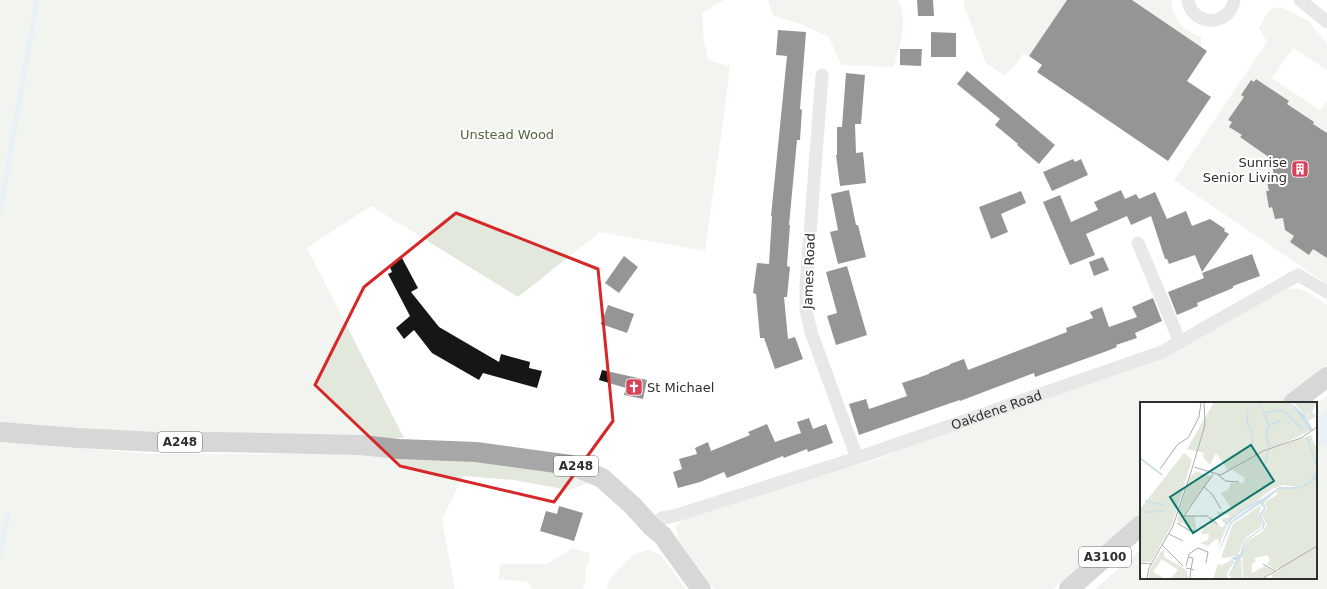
<svg xmlns="http://www.w3.org/2000/svg" width="1327" height="589" font-family="'DejaVu Sans',sans-serif">
	<style>
		.green { fill: #e3e8dc }
		.water { fill: #cde1e9 }
		.lines { fill: none; stroke-linecap: round; stroke-linejoin: round }
		.stream { stroke: #cde1e9; stroke-width: 5 }
		.building { fill: #161616 }
		.minor { stroke: #ccc; stroke-width: 13 }
		.primary { stroke: #a7a7a7; stroke-width: 20 }
		.marked { fill: none; stroke: #d62828; stroke-width: 3; stroke-linejoin: round }
		.labels { text-anchor: middle; dominant-baseline: central; stroke-width: 4; stroke-linejoin: round; paint-order: stroke }
		.shield { fill: #fff; stroke: #6d6d6d; stroke-width: 1 }
		.shield-label { font-size: 12px; font-weight: bold; fill: #2f2f2f }
		.park-label { font-size: 13px; fill: #566740; stroke: #fff }
		.poi-label { font-size: 13px; fill: #2f2f2f; stroke: #fff; text-anchor: end }
		.street-label { font-size: 13px; fill: #2f2f2f; stroke: #fff }
		.inset-river { fill: none; stroke: #cde1e9; stroke-width: 2 }
		.inset-road { fill: none; stroke: #acacac; stroke-width: 1 }
		.view { fill: #0f766e; fill-opacity: 0.15; stroke: #0f766e; stroke-width: 2 }
		.inset-edge { fill: none; stroke: #2f2f2f; stroke-width: 2 }
	</style>
	<rect width="100%" height="100%" fill="#fff"/>
	<!-- green -->
	<g class="green">
		<polygon points="0,0 724,0 702,13 704,42 709,61 730,66 725,107 705,251 600,232 518,297 371,206 307,248 404,438 328,438 147,433 0,424"/>
		<path d="M 768,0 L 897,0 C 910,17 899,48 894,67 L 841,65 L 829,37 L 798,23 L 773,16 Z"/>
		<polygon points="964,0 1067,0 1029,56 1023,54 1015,66 1004,75 986,63 964,6"/>
		<path d="M 1132,0 L 1171,0 C 1174,21 1182,29 1201,37 L 1201,47 Z"/>
		<polygon points="1280,7 1308,20 1327,44 1327,70 1293,48 1272,78 1320,110 1327,101 1327,284 1174,180 1267,42 1259,28 1269,10"/>
		<polygon points="1295,288 1304,290 1327,305 1327,366 1280,403 1141,403 1141,513 1053,589 714,589 678,539 676,526 689,516 882,458 905,447 1220,326 1285,290"/>
		<polygon points="1327,396 1327,411 1316,420 1316,405"/>
		<polygon points="0,442 155,454 354,454 419,456 512,465 560,472 576,476 590,483 568,490 514,480 463,476 442,520 455,589 0,589"/>
		<polygon points="1316,443 1320,447 1327,445 1327,589 1095,589 1141,549 1141,578 1316,578"/>
		<path d="M 573,548 L 589,553 C 591,560 587,563 586,569 C 585,576 586,582 583,589 L 532,589 L 528,582 L 498,579 L 501,564 L 547,564 Z"/>
		<polygon points="648,550 660,554 686,589 607,589 611,577 634,554"/>
	</g>
	<!-- water -->
	<polygon class="water" points="1327,411 1327,445 1320,447 1316,443 1316,420"/>
	<g class="lines">
		<!-- stream -->
		<g class="stream">
			<polyline points="0,211 37,0"/>
			<polyline points="0,555 8,514"/>
		</g>
	</g>
	<!-- building -->
	<g class="building">
		<polygon points="917,0 933,0 934,16 918,16"/>
		<polygon points="1067,0 1132,0 1207,51 1187,81 1211,97 1168,161 1037,72 1042,65 1029,56"/>
		<polygon points="778,30 806,32 800,109 802,110 800,140 797,140 789,225 790,225 787,266 790,267 787,297 784,297 788,339 795,337 803,359 775,369 764,338 760,338 756,294 753,293 757,263 769,264 772,216 771,216 787,56 776,55"/>
		<polygon points="931,32 956,33 956,57 931,57"/>
		<polygon points="900,49 922,49 921,66 900,65"/>
		<polygon points="967,71 1055,145 1039,164 1017,145 1018,144 995,125 1000,119 957,84"/>
		<polygon points="846,73 865,75 861,124 855,124 856,153 863,152 866,183 840,186 836,155 837,155 837,127 842,127"/>
		<polygon points="1256,79 1289,101 1287,104 1314,122 1313,124 1327,133 1327,258 1313,249 1309,255 1290,242 1294,236 1285,230 1283,218 1275,219 1272,207 1269,208 1266,191 1269,191 1266,177 1274,175 1270,158 1240,137 1242,135 1229,127 1232,122 1228,120 1244,97 1241,95 1251,80 1254,82"/>
		<polygon points="1073,159 1075,162 1081,159 1088,175 1052,191 1043,172"/>
		<polygon points="849,190 856,225 858,225 866,257 838,264 830,232 838,230 831,194"/>
		<polygon points="1121,190 1125,199 1136,194 1139,199 1155,192 1167,219 1186,211 1192,226 1210,219 1225,229 1224,231 1229,234 1202,272 1195,255 1169,264 1167,259 1165,259 1151,216 1131,225 1127,216 1086,234 1095,255 1070,265 1043,202 1060,195 1071,222 1098,210 1094,202"/>
		<polygon points="1021,191 1026,203 1001,214 1008,232 991,239 979,207"/>
		<polygon points="1252,254 1260,276 1233,286 1233,288 1197,303 1198,306 1177,315 1168,292 1204,278 1202,273"/>
		<polygon points="624,256 638,267 619,293 605,283"/>
		<polygon points="1103,257 1109,270 1094,276 1089,262"/>
		<polygon points="402,258 418,288 411,292 439,327 499,362 501,354 530,362 529,368 542,371 537,388 483,373 479,380 432,353 414,330 404,339 396,328 410,316 388,274 392,272 389,265"/>
		<polygon points="847,266 867,335 836,345 827,316 837,313 826,272"/>
		<polygon points="1153,298 1162,321 1135,333 1137,338 1116,345 1117,347 1107,351 1035,377 1034,373 960,401 960,400 948,404 859,435 849,404 866,399 869,409 907,396 902,383 929,374 929,373 950,365 950,364 964,359 968,370 1067,332 1066,328 1093,318 1090,312 1102,307 1109,327 1137,317 1132,307"/>
		<polygon points="608,305 634,314 627,333 601,324"/>
		<polygon points="602,370 647,380 643,399 624,395 626,388 599,380"/>
		<polygon points="809,418 813,429 826,424 833,443 808,452 807,449 784,458 783,456 727,478 724,472 700,482 678,488 673,472 682,469 679,459 697,454 695,448 708,442 711,451 750,435 748,432 767,424 775,442 801,433 797,422"/>
		<polygon points="559,506 583,513 574,541 540,531 546,511 557,514"/>
	</g>
	<g class="lines">
		<!-- minor -->
		<g class="minor">
			<path d="M 1188,0 C 1192,27 1230,27 1234,0"/>
			<polyline points="1300,0 1327,22"/>
			<polyline points="822,75 806,286 806,311 812,335 857,458"/>
			<polyline points="1138,243 1180,342"/>
			<path id="s1" d="M 652,527 L 662,518 L 674,516 L 857,458 L 1162,352 L 1298,275 L 1327,292"/>
		</g>
		<!-- primary -->
		<g class="primary">
			<polyline points="1293,403 1327,377"/>
			<polyline points="0,432 78,438 156,442 215,442 360,445 399,449 476,452 571,465 602,478 633,506 652,527 662,535 701,589"/>
			<polyline points="1069,589 1141,525"/>
		</g>
	</g>
	<!-- marked area -->
	<path d="M0 0H1327V589H0ZM 456,213 L 598,269 L 613,421 L 554,502 L 400,466 L 315,385 L 364,287 Z" fill="#fff" fill-opacity=".55" fill-rule="evenodd"/>
	<path class="marked" d="M 456,213 L 598,269 L 613,421 L 554,502 L 400,466 L 315,385 L 364,287 Z"/>
	<!-- icons -->
	<defs>
		<symbol id="building-square" viewBox="-11 -11 22 22"><rect x="-9" y="-9" width="18" height="18" rx="4" fill="#d6425a" stroke="#fff"/><path d="M-4-6H4V6H1V3H-1V6H-4ZM-2.5-4.3h1.7v1.8h-1.7ZM.8-4.3h1.7v1.8H.8ZM-2.5-1h1.7V.8h-1.7ZM.8-1h1.7V.8H.8Z" fill="#fff"/></symbol>
		<symbol id="church-square" viewBox="-11 -11 22 22"><rect x="-9" y="-9" width="18" height="18" rx="4" fill="#d6425a" stroke="#fff"/><path d="M-1.2-6h2.4v3.5h3.3v2.4h-3.3V6h-2.4V-.1h-3.3v-2.4h3.3Z" fill="#fff"/></symbol>
	</defs>
	<g fill-rule="evenodd">
		<use href="#building-square" x="1290" y="159" width="20" height="20"/>
		<use href="#church-square" x="624" y="377" width="20" height="20"/>
	</g>
	<g class="labels">
		<!-- shield labels -->
		<g class="shield">
			<rect x="158" y="432" width="44" height="20" rx="3"/>
			<rect x="554" y="456" width="44" height="20" rx="3"/>
			<rect x="1079" y="547" width="52" height="20" rx="3"/>
		</g>
		<g class="shield-label">
			<text x="180" y="442">A248</text>
			<text x="576" y="466">A248</text>
			<text x="1105" y="557">A3100</text>
		</g>
		<!-- park labels -->
		<g class="park-label">
			<text x="507" y="134">Unstead Wood</text>
		</g>
		<!-- poi labels -->
		<g class="poi-label">
			<text x="1287" y="162">Sunrise<tspan x="1287" dy="15">Senior Living</tspan></text>
			<text x="647" y="387" text-anchor="start">St Michael</text>
		</g>
		<!-- street labels -->
		<g class="street-label">
			<text transform="translate(809 271) rotate(-88)">James Road</text>
			<text stroke="none"><textPath href="#s1" startOffset="365">Oakdene Road</textPath></text>
		</g>
	</g>
	<!-- overview -->
	<g transform="translate(1140 402)">
		<rect width="177" height="177" fill="#fff"/>
		<path d="M 74,0 L 150,0 L 169,29 L 80,73 L 87,68 L 86,65 L 76,51 L 70,63 L 63,55 L 64,51 L 47,47 ZM 153,0 L 177,0 L 172,10 L 176,14 L 169,19 L 166,14 L 171,11 L 165,13 ZM 171,33 L 177,48 L 177,67 L 173,77 L 159,85 L 144,83 L 132,87 L 92,117 L 87,124 L 78,146 L 79,138 L 76,137 L 68,144 L 60,141 L 68,138 L 69,132 L 61,132 L 63,126 L 59,124 L 69,124 L 71,114 L 82,126 L 86,121 L 82,120 L 82,117 L 89,115 L 89,113 L 79,114 L 77,110 L 87,109 L 91,106 L 81,91 L 88,88 L 91,81 L 103,81 L 105,76 L 92,68 L 123,50 ZM 44,51 L 52,58 L 32,123 L 11,160 L 0,160 L 0,107 ZM 56,69 L 72,75 L 44,112 L 38,113 L 50,75 ZM 177,78 L 177,177 L 133,177 L 131,172 L 139,168 L 139,165 L 135,168 L 127,162 L 130,158 L 127,153 L 115,156 L 115,161 L 112,161 L 112,171 L 125,164 L 133,169 L 122,177 L 103,177 L 102,150 L 107,139 L 122,130 L 127,123 L 137,128 L 127,123 L 123,115 L 122,112 L 127,107 L 125,100 L 138,92 L 135,90 L 139,87 L 160,87 ZM 121,103 L 119,113 L 123,121 L 120,126 L 105,136 L 98,153 L 85,156 L 81,155 L 93,122 ZM 38,114 L 55,114 L 56,129 L 51,129 L 44,124 L 49,127 L 53,127 L 53,125 L 47,125 L 42,120 L 41,123 L 37,118 ZM 22,148 L 29,151 L 24,150 L 24,155 L 47,168 L 48,177 L 30,177 L 38,168 L 22,157 L 13,170 L 26,177 L 9,176 L 10,167 ZM 101,155 L 102,177 L 91,177 L 90,171 ZM 91,158 L 95,159 L 87,171 L 87,177 L 73,177 L 78,162 L 82,163 Z" fill="#e3e8dc"/>
		<path d="M 150,0 L 165,13 L 173,28 L 169,29 ZM 177,67 L 177,78 L 160,87 L 139,87 L 124,100 L 126,107 L 121,113 L 125,121 L 124,126 L 106,139 L 102,154 L 87,177 L 96,158 L 90,157 L 100,152 L 105,138 L 122,126 L 123,120 L 119,113 L 124,106 L 120,102 L 92,121 L 77,154 L 90,120 L 139,85 L 159,85 L 170,79 Z" fill="#cde1e9"/>
		<path class="inset-river" d="M 119,0 L 129,23 L 126,30 L 129,45M 143,8 L 163,28M 108,10 L 107,22 L 111,27 L 113,48M 124,11 L 142,8M 129,23 L 141,19M 167,35 L 176,62M 128,49 L 125,63 L 133,82M 0,56 L 22,73M 5,99 L 24,103M 103,108 L 122,97M 4,110 L 23,109M 85,122 L 103,108"/>
		<path class="inset-road" d="M 54,65 L 81,73 L 123,49 L 161,36 L 177,25M 20,67 L 38,42 L 48,36 L 59,15 L 61,0M 78,73 L 86,79 L 99,80M 64,85 L 72,92 L 81,107M 41,114 L 44,114 L 73,72M 44,114 L 67,114 L 77,122M 37,121 L 52,130 L 59,128M 29,132 L 43,139M 22,143 L 43,164M 48,155 L 53,156 L 51,167 L 54,168M 0,161 L 12,162M 123,162 L 135,169M 46,164 L 49,152 L 58,146 L 68,150 L 66,161M 46,166 L 51,167 L 50,176M 7,177 L 9,166 L 33,124 L 51,70 L 65,23 L 64,0M 122,177 L 177,144"/>
		<path class="view" d="M 111,43 L 134,79 L 53,131 L 30,95 Z"/>
		<rect width="177" height="177" class="inset-edge"/>
	</g>
</svg>
